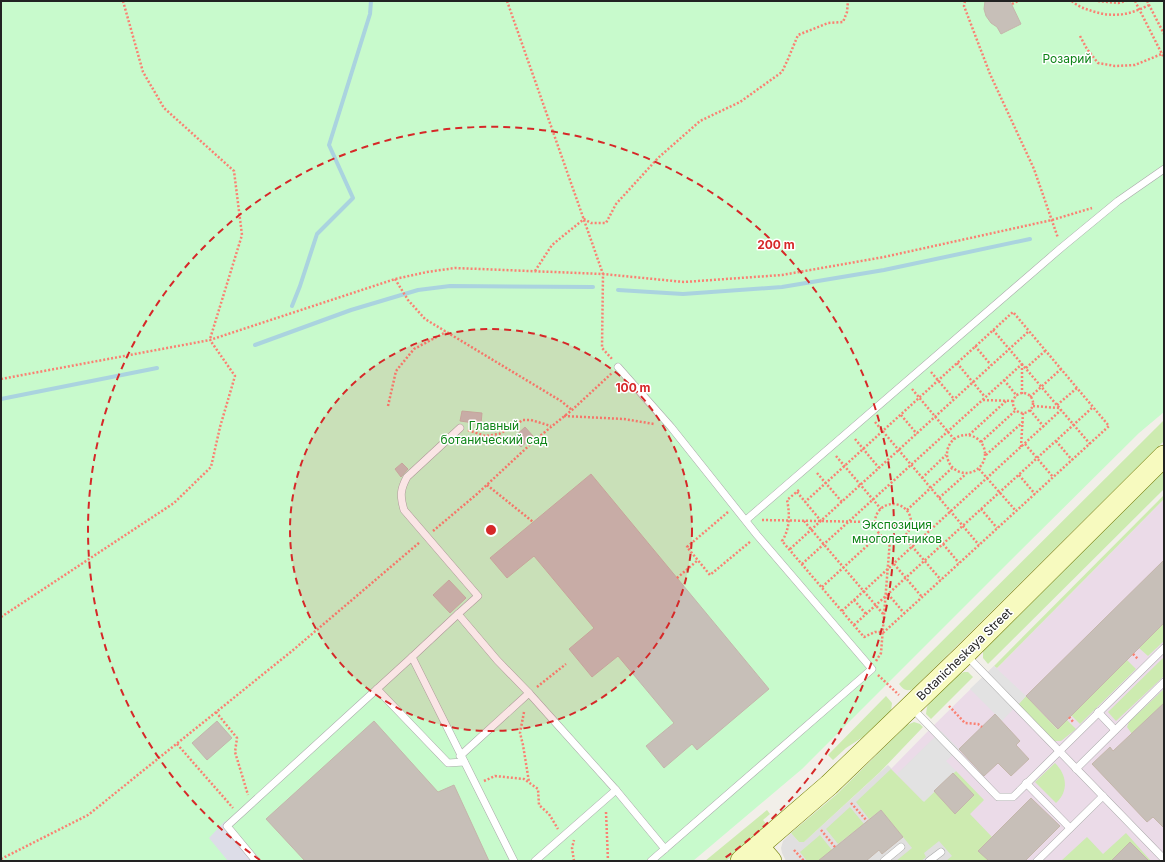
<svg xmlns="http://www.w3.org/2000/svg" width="1165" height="862" font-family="Inter,sans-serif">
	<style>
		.residential { fill: #e0dfdf }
		.industrial { fill: #ebdbe8 }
		.grass { fill: #cdebb0 }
		.park { fill: #c8facc }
		.parking { fill: #e2e2e2 }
		.plaza { fill: #dddde8 }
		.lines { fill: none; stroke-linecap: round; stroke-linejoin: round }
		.stream { stroke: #aad3df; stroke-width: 4 }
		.building { fill: #c7bfb8; stroke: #c4b6ab }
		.lane-casing { stroke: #a9a9a9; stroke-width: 8 }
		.secondary-casing { stroke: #707d05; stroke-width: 22 }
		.path { stroke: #fa8072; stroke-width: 2.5; stroke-dasharray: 2 2; stroke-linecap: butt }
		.lane { stroke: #fff; stroke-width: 7 }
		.secondary { stroke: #f7fabf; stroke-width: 21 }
		.ring { fill: none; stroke: #d62828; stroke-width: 2; stroke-dasharray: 7 5 }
		.labels { text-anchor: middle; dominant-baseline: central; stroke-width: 3; stroke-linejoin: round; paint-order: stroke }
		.park-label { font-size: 12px; fill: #0c8416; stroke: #fff }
		.street-label { font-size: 12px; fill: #222; stroke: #fff }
		.centre { fill: #d62828; stroke: #fff; stroke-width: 2 }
		.ring-label { font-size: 12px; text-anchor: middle; font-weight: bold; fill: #d62828; stroke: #fff; stroke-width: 3; stroke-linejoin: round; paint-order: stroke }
	</style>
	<rect width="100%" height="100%" fill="#f2efe9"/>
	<!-- residential -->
	<polygon class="residential" points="888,765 924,802 979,861 786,861 782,853 781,848 783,841 791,833 799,842 804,842"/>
	<!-- industrial -->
	<polygon class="industrial" points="1164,499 1164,861 979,861 891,769 931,728 994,666 997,668"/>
	<!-- grass -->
	<g class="grass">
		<path d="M 1164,420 L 1164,441 L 913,689 C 906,692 903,689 899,684 Z"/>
		<polygon points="1164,471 1164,489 988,664 983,658 983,651 985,649"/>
		<polygon points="1164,495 1164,499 997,668 994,666"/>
		<polygon points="1164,623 1164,641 1148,656 1139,648"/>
		<polygon points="1164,657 1164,676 1116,721 1108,712"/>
		<polygon points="1127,660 1136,669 1080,724 1071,715"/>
		<polygon points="964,672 968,672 973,677 931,719 926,714 927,707 929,704 958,675"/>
		<polygon points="1164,689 1164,703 1132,734 1127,727 1129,722"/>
		<polygon points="886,696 892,703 891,711 866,735 846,748 833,760 828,755"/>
		<polygon points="1026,696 1057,729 1067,720 1076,729 1061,741 1054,741 1018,705"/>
		<polygon points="914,722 920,724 923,727 880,772 804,842 799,842 791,833 837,794 907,725"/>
		<path d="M 1055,763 C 1067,775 1069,791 1056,803 L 1035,782 Z"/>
		<polygon points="891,769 923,801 934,791 955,813 974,795 953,773 956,771 984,800 970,814 992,837 979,851 989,861 966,861 965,860 946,861 952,856 939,841 924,853 926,857 921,861 896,861 912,848 881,810 869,819 856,802"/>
		<polygon points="850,807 864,824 838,844 826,829"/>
		<polygon points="767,810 770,814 763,820 767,825 726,861 705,861"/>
		<polygon points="1126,833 1151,861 1061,861 1087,837 1103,854"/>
		<polygon points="820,835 832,850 818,861 807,861 800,852"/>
	</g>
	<!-- park -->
	<polygon class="park" points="1,1 1164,1 1164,412 1139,433 1011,560 802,769 693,861 1,861"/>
	<!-- parking -->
	<g class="parking">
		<polygon points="994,666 1026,696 1002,721 970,689"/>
		<polygon points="941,731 959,749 946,761 956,771 924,802 897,774"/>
	</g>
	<!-- plaza -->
	<polygon class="plaza" points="225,821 262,861 228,861 209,838"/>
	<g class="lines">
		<!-- stream -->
		<g class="stream">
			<polyline points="618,290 683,294 782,287 884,270 1030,239"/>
			<polyline points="292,306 300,286 317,234 353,198 329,145 370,14 371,1"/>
			<polyline points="255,345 351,310 418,290 450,286 593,287"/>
			<polyline points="1,399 157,368"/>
		</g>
	</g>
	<!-- building -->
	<g class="building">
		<polygon points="985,1 1010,1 1021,24 1001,34 997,27 991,23 986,16 984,9"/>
		<polygon points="462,411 482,413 481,424 460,421"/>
		<polygon points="525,427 533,436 521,447 513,438"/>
		<polygon points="402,463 408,469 401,477 395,469"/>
		<polygon points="591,474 769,689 697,750 692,744 664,768 646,746 674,723 618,656 592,677 569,649 594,628 534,556 507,578 490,558"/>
		<polygon points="1164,560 1164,623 1058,729 1026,696"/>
		<polygon points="449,580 466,598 450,613 433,595"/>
		<polygon points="1164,703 1164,828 1153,817 1147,822 1092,764 1110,747 1113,751"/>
		<polygon points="995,714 1020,741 1016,745 1029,759 1011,776 998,763 984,776 959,749"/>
		<polygon points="217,721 232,738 207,760 192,743"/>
		<polygon points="374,721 438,792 454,785 489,861 305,861 266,819"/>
		<polygon points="953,773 974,795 955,814 934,791"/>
		<polygon points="1031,798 1060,826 1025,861 989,861 978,851"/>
		<polygon points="881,810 903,837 882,854 879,850 866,861 818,861"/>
		<polygon points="1130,842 1149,861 1111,861"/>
	</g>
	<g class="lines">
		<defs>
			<g id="lane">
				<polyline points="618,367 671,427 757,535 872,669 651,861"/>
				<path d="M 460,428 L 407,477 C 400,490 400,496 404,510 L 478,596 L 458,614 L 497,660 L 529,693"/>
				<polyline points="746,520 1061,248 1118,201 1164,169"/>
				<polyline points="966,655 1164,859"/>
				<polyline points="412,657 458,614"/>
				<polyline points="377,689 448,763 464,762"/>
				<polyline points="912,708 998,797 1013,797 1164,648"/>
				<polyline points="1098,712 1115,730"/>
				<polyline points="460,756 529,693 616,790 665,849"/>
				<polyline points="1076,769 1164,682"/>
				<polyline points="1026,783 1070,828"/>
				<polyline points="256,861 227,826 412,657 514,861"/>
				<polyline points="535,861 616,790"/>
				<polyline points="884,861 901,847"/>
				<polyline points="929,861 941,852"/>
				<polyline points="1037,861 1103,796"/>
			</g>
			<g id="secondary">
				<polyline points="759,847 771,861"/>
				<polyline points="741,861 829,785 965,654 1164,456"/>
			</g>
		</defs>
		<!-- lane casing -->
		<use href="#lane" class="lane-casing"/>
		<!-- secondary casing -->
		<use href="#secondary" class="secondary-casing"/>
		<!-- path -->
		<g class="path">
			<polyline points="123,1 143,72 164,108 234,171 242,235 210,339"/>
			<polyline points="507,1 603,274 602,348 613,360"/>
			<polyline points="965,1 964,6 990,74 1034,169 1058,238"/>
			<path d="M 1072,1 C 1077,6 1085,9 1092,11 C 1113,18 1130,15 1149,5"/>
			<polyline points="1098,1 1118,3 1126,1"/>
			<polyline points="1135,1 1164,58"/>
			<polyline points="1147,1 1164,34"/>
			<polyline points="1012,4 1018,1"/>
			<polyline points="1080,36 1087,49 1098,63 1115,66 1135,65 1164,53"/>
			<polyline points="535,271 552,245 584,219 591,223 606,223 616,204 658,158 691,129 700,121 740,102 782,72 788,59 798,35 828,23 843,22 847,12 848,1"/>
			<polyline points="395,279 408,300 425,319 561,401 572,410"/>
			<polyline points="993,330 1090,444"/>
			<polyline points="975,346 991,365"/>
			<polyline points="957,363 985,397"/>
			<polyline points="1026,368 1045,351"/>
			<polyline points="931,372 954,399"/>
			<polyline points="1,379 210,340 395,279 427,272 455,268 603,274 684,282 782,275 884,257 1052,220 1092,208"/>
			<polyline points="1004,380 1017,396"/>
			<polyline points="912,389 954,439"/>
			<circle cx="1023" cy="403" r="10"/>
			<polyline points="1022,394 1022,364"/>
			<polyline points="1030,397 1061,369"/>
			<polyline points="983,400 1014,401"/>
			<polyline points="1057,405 1077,388"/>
			<polyline points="388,406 396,371 414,349 446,332"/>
			<polyline points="1033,406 1059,408"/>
			<polyline points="1030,410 1044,427"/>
			<polyline points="901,415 917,434"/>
			<polyline points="564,416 624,419 654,424"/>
			<polyline points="875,422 979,545"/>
			<polyline points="468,430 485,436 499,434 523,420 531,420 551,426"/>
			<circle cx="966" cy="454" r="19"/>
			<polyline points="969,435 1006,401"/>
			<polyline points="855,439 879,468"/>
			<polyline points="1056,441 1072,460"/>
			<polyline points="981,442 1016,410"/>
			<polyline points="1025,444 1053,477"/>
			<polyline points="1021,447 1023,413"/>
			<polyline points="986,455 1023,422"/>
			<polyline points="836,456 881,509"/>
			<polyline points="979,469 1016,511"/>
			<polyline points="817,473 842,502"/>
			<polyline points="1019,475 1035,494"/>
			<polyline points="922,478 946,455"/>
			<polyline points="487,485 533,522"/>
			<path d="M 799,490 L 787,500 C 790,514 790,529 782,541 L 864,637 L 875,632 L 884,632 L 1109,426 L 1013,312 L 805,502"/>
			<polyline points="797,492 821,521"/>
			<polyline points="939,498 966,474"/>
			<circle cx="893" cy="522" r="18"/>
			<polyline points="981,509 997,528"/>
			<polyline points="907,510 952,468"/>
			<polyline points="728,512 687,547 710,575 751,541"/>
			<polyline points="762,520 875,522"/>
			<polyline points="804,521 884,615"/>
			<polyline points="433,531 477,494 535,440 572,410 612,373"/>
			<polyline points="904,537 941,580"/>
			<polyline points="943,544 959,563"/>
			<polyline points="790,549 1029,331"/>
			<polyline points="802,564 1022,364"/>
			<polyline points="894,564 922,597"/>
			<polyline points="677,578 698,560"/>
			<polyline points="822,587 880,534"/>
			<polyline points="888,594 904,613"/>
			<polyline points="854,600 866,614"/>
			<polyline points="842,611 1061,410"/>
			<polyline points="1,617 174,503 211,467 220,427 235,376 210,340"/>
			<polyline points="854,625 1093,407"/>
			<polyline points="1133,654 1138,659"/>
			<polyline points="876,661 881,653 890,540"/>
			<polyline points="878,675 899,695"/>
			<polyline points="537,687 566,664"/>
			<polyline points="949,706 965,723 978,724 982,727"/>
			<polyline points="216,712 237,738 235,752 248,795"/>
			<polyline points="524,712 520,733 523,745 529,782"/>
			<polyline points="1069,717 1074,723"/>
			<polyline points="177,744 233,808"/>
			<polyline points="484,781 495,776 524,779 538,789 539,805 549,814 558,829"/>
			<polyline points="851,803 867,821"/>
			<polyline points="606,812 608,861"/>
			<polyline points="821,830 835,847"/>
			<polyline points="794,850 804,861"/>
			<polyline points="1,859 88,815 292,651 420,542"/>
			<polyline points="574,861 572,848 574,840"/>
		</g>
		<!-- lane -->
		<use href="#lane" class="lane"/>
		<!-- secondary -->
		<use href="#secondary" class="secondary"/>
	</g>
	<!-- distance rings -->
	<circle cx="491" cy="530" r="201" fill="#d62828" fill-opacity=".12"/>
	<g class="ring">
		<circle cx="491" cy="530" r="201"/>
		<path d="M260 860A403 403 0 1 1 722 860"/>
	</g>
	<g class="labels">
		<!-- park labels -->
		<g class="park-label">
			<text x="1067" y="58">Розарий</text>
			<text x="494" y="425">Главный<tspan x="494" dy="14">ботанический сад</tspan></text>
			<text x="897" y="524">Экспозиция<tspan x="897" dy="14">многолетников</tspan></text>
		</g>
		<!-- street labels -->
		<g class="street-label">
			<text transform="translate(964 654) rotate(-44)">Botanicheskaya Street</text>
		</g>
	</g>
	<circle cx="491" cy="530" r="6" class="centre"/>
	<g class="ring-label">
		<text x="776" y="249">200 m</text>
		<text x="633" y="392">100 m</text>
	</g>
	<!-- border -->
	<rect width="1165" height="862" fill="none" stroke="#222222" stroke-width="4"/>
</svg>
